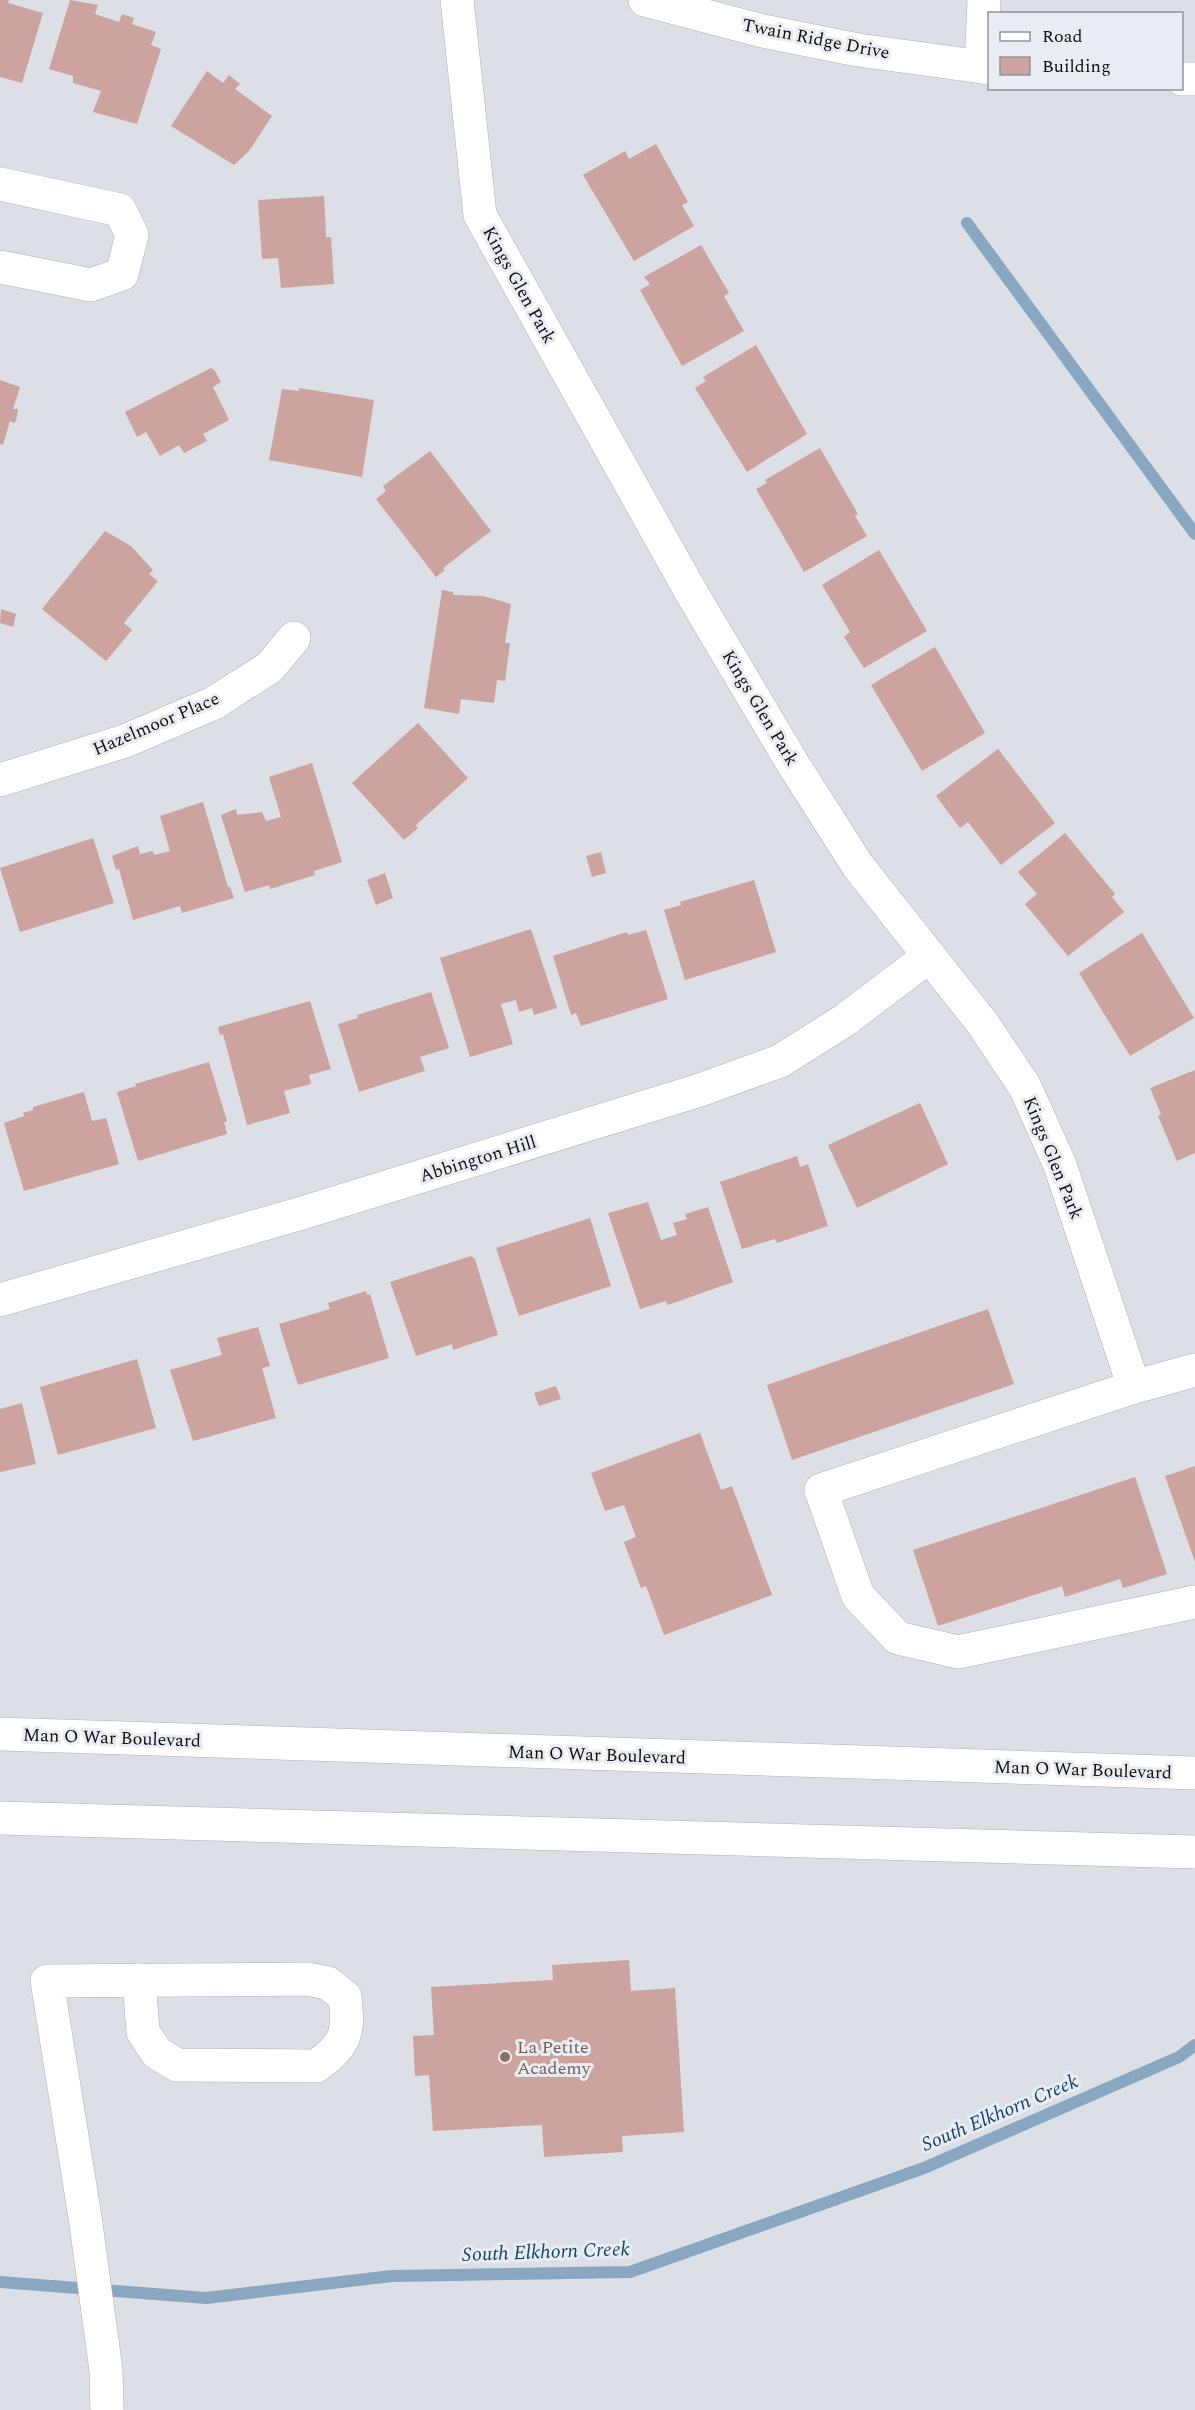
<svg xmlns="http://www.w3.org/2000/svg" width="1195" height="2410" font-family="Spectral,serif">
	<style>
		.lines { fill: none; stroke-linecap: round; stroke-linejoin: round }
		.stream { stroke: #89a7c0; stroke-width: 12 }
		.building { fill: #cca39f }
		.minor-casing { stroke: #adb1b6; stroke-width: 34 }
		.major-casing { stroke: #adb1b6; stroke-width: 34 }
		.minor { stroke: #fff; stroke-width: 33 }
		.major { stroke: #fff; stroke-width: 33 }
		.education-dot { fill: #8d6e63; stroke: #e9ecf2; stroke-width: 2 }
		.labels { text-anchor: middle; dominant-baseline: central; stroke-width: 6; stroke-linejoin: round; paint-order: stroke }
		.street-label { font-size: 18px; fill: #101113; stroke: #e9ecf2 }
		.education-label { font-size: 18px; fill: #785e54; stroke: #e9ecf2; text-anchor: start }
		.water-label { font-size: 20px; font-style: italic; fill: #134568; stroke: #e9ecf2 }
	</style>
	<rect width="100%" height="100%" fill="#dcdfe5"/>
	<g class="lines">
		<!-- stream -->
		<g class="stream">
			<polyline points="967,223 1195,534"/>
			<polyline points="0,2282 206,2298 392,2276 630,2272 924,2168 1179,2057 1195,2045"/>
		</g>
	</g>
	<!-- building -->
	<g class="building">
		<polygon points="0,0 9,0 8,3 43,13 22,83 0,77"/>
		<polygon points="70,0 98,5 95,14 119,22 122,14 134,18 132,24 156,32 151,45 161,49 137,124 93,112 101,91 73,83 73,76 49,69"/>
		<polygon points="207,71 223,83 229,75 240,84 235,89 272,116 249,151 234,165 171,126"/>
		<polygon points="656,144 688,202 682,205 694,226 634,261 583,175 625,151 629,159"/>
		<polygon points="324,196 326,234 326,237 331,237 334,284 281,288 278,258 262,259 258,200"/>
		<polygon points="701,245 729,293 724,296 744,331 682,366 640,290 650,284 644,277"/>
		<polygon points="756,345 807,434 747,472 695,388 706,381 703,377"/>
		<polygon points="211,368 215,371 221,382 213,387 229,420 203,434 207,441 184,453 179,445 160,456 146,432 137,437 125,412"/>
		<polygon points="0,380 20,387 13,409 18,409 16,421 14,423 10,421 3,445 0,444"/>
		<polygon points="299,388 374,400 362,477 269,460 282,389 299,391"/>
		<polygon points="820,448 858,514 855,516 867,536 804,572 756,489 767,483 765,480"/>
		<polygon points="430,451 491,531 443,568 445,570 436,577 376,499 386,491 383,486"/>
		<polygon points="105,531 131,546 153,570 149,574 158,581 124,623 132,630 106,661 42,609"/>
		<polygon points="879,550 927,631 864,668 844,637 850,632 822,585"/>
		<polygon points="442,590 453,592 453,595 483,596 511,604 505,643 510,643 505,681 497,680 494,703 461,699 459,714 424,708"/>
		<polygon points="1,609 16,614 13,627 0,623"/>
		<polygon points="935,647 985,733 922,771 871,685"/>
		<polygon points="418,723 468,778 416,825 418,828 404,840 352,783"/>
		<polygon points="998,749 1055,823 1001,865 968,822 960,828 936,796"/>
		<polygon points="312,763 342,862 314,871 315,875 270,889 269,885 245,892 221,815 236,809 237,815 262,812 266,821 281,817 269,777"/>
		<polygon points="203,802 228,887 230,887 234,898 182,913 180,906 133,920 119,869 116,870 112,856 138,846 140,854 153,851 154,855 170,851 160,816"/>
		<polygon points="1065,833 1115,894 1112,897 1124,912 1068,956 1025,904 1037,894 1018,872"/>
		<polygon points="93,838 114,903 20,932 0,868"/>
		<polygon points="601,852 606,873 592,877 586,856"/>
		<polygon points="385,873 393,898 376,905 367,880"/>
		<polygon points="754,880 776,952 685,980 664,910 681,905 680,902"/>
		<polygon points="531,929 557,1008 534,1015 532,1008 519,1012 516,1000 501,1004 513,1044 470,1057 440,958"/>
		<polygon points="646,930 668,999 581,1026 576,1013 571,1015 553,956 627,932 628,935"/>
		<polygon points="1142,933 1194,1018 1130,1056 1079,973"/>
		<polygon points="431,992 449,1048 420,1057 425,1071 359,1092 338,1024 358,1018 357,1015"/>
		<polygon points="310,1001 331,1069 309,1075 311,1084 284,1091 290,1113 247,1125 223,1034 220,1035 218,1027"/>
		<polygon points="209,1062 227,1121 224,1122 227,1134 138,1161 117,1092 136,1086 135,1084"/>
		<polygon points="1195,1070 1195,1153 1177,1161 1158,1116 1161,1114 1150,1088"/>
		<polygon points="84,1092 92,1121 106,1118 119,1164 24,1191 4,1123 24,1116 23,1113 33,1110 33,1107"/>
		<polygon points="920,1103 948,1164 857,1208 828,1145"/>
		<polygon points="797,1156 800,1167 808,1164 828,1226 777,1243 775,1239 742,1249 720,1182"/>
		<polygon points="648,1202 661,1240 677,1235 673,1223 687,1219 685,1214 708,1207 733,1282 668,1305 666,1301 640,1309 608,1213"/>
		<polygon points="590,1218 611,1286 519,1316 496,1248"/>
		<polygon points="471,1256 475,1259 498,1335 453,1350 452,1344 416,1356 390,1282"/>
		<polygon points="366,1291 367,1295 370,1294 389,1358 298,1385 279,1324 330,1309 328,1303"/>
		<polygon points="988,1309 1014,1384 792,1460 767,1385"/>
		<polygon points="258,1327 270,1366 262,1368 276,1418 193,1441 170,1370 222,1355 217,1338"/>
		<polygon points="137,1359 156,1428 58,1455 40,1387"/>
		<polygon points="556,1386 561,1399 539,1406 534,1393"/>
		<polygon points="22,1403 36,1464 0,1472 0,1409"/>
		<polygon points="700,1433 721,1490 732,1486 772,1595 664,1635 646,1586 641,1588 624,1542 636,1537 624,1505 605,1511 591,1473"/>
		<polygon points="1195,1466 1195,1562 1165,1476"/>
		<polygon points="1135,1477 1167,1574 1123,1588 1120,1579 1065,1597 1062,1586 938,1626 913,1550"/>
		<polygon points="629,1960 631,1991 675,1988 684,2132 622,2136 623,2152 544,2157 542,2125 433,2131 429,2075 415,2076 413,2036 434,2035 431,1987 553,1980 552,1965"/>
	</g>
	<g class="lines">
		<defs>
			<g id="minor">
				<polyline points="457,0 480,215 691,592 793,764 858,866 983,1024 1025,1087 1060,1165 1134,1387"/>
				<polyline points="645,0 763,31 858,50 990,68"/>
				<polyline points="981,67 984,0"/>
				<polyline points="1182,79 1195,79"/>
				<polyline points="0,184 120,210 132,235 122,274 91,285 0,267"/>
				<polyline points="0,780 125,741 214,703 270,667 294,638"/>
				<polyline points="0,1300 302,1213 700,1090 780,1061 845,1020 928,957"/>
				<polyline points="1195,1370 1134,1387 821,1490 858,1596 898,1638 958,1652 1195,1602"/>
				<path d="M 107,2410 L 106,2370 L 85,2217 L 47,1981 L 307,1979 L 328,1983 L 345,1997 C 349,2032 347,2045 316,2066 L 177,2065 L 157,2053 L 143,2032 L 139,1980"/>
			</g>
			<g id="major">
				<polyline points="0,1734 1195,1773"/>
				<polyline points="0,1818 1195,1852"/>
			</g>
		</defs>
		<!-- minor casing -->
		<use href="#minor" class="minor-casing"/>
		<!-- major casing -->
		<use href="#major" class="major-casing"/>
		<!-- minor -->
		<use href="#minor" class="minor"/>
		<!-- major -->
		<use href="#major" class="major"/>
	</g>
	<!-- markers -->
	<circle class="education-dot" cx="505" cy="2057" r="6"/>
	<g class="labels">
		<!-- street labels -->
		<g class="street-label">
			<text transform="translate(816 39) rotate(11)">Twain Ridge Drive</text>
			<text transform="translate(519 285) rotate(61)">Kings Glen Park</text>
			<text transform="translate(760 708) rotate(59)">Kings Glen Park</text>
			<text transform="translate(156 724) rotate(-23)">Hazelmoor Place</text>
			<text transform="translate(1053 1158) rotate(68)">Kings Glen Park</text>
			<text transform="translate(478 1159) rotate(-17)">Abbington Hill</text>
			<text transform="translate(112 1738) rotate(2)">Man O War Boulevard</text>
			<text transform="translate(597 1755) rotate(2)">Man O War Boulevard</text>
			<text transform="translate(1083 1770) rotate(2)">Man O War Boulevard</text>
		</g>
		<!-- education labels -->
		<g class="education-label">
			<text x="517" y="2047">La Petite<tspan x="517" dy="21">Academy</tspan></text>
		</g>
		<!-- water labels -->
		<g class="water-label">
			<text transform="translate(1000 2113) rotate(-23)">South Elkhorn Creek</text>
			<text transform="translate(546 2252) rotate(-2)">South Elkhorn Creek</text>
		</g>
	</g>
	<!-- legend -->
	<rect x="988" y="12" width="195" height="78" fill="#e9ecf2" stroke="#929499" stroke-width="1.5"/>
	<rect x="1000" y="32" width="30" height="9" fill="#ffffff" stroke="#929499" stroke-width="1.5"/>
	<text x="1042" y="42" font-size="18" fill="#101113">Road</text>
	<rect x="1000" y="57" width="30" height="18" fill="#cca39f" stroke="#929499" stroke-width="1.5"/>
	<text x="1042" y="72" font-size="18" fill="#101113">Building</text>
</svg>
